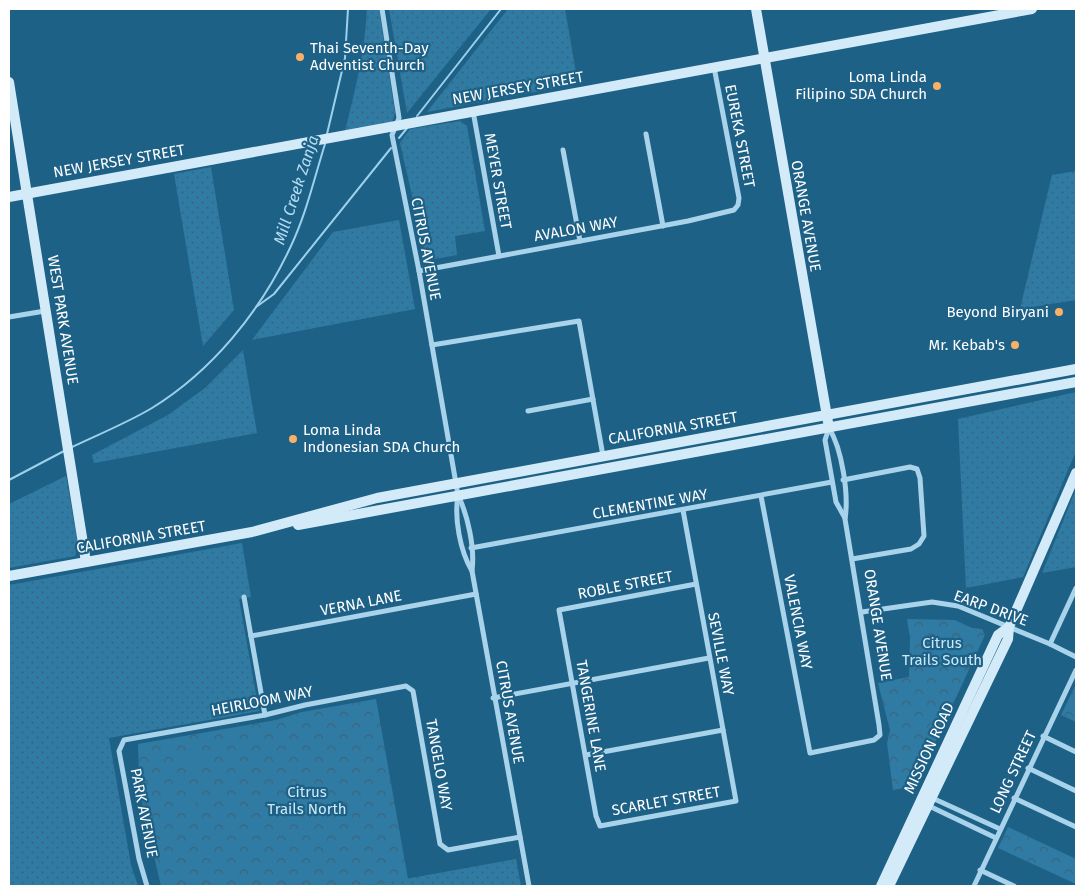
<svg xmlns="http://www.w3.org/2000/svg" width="1085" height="895" font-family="'Fira Sans',sans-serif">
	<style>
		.grass { fill: url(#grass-dots) }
		.forest { fill: url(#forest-crowns) }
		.pitch { fill: #2f7ba4 }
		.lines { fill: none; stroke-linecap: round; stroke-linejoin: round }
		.stream { stroke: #9bd1ec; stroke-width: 2 }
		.street { stroke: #a8d3eb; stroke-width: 5 }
		.secondary { stroke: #d3ebf8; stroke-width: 10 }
		.poi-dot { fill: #f9b167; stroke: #1e6187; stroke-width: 2 }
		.labels { text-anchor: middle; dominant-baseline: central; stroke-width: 4.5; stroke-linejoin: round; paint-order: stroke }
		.poi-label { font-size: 15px; fill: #fff; stroke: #1e6187; text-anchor: end }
		.street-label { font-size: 15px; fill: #fff; stroke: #1e6187 }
		.park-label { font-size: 15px; fill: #cce9f8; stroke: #1e6187 }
		.water-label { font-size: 16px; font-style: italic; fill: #b3ddf2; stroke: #1e6187 }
	</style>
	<defs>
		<pattern id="grass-dots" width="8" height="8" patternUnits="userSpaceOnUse" patternTransform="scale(1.25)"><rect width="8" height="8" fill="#2f7ba4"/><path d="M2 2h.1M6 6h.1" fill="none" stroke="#3e6478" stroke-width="1.8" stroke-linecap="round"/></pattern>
		<pattern id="forest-crowns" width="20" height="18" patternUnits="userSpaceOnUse" patternTransform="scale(1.25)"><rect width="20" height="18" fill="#2f7ba4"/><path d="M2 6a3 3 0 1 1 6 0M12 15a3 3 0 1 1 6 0" fill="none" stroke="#3e6478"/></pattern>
	</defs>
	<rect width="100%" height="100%" fill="#1e6187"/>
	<!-- grass -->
	<g class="grass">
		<path d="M 367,9 L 379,9 L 395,113 L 392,122 L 345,131 C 355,91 365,50 367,9 Z"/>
		<polygon points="389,9 491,9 407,113"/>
		<polygon points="508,9 565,9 578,84 427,112"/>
		<polygon points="460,121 467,126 485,231 455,236 457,255 430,260 426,257 400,143 410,129"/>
		<polygon points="211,167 234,310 203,346 174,174"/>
		<polygon points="1076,171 1076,300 1020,309 1052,175"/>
		<polygon points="399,220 415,309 252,340 333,232"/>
		<polygon points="243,350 257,433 94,463 92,455 168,415 205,388"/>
		<polygon points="1076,392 1076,451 1023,577 966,588 958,419"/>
		<polygon points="66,476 78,545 75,556 9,568 9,504"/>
		<polygon points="1076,489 1076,567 1042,573"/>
		<polygon points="242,543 251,597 239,599 259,711 109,738 131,865 138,886 9,886 9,585"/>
		<polygon points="516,859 521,886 367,886"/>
	</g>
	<!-- forest -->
	<g class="forest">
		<polygon points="907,619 955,620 972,628 982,629 985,635 915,786 893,790 887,743 890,730 878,683 909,677 910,638"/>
		<polygon points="1076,684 1076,722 1061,715"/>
		<polygon points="376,699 408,879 367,886 161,886 143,810 139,779 138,744 276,720 302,712"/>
		<polygon points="1008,827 1076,859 1076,884 998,848"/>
	</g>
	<!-- pitch -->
	<g class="pitch">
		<polygon points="198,748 202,771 191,773 187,751"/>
		<polygon points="195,801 196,809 179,812 178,804"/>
	</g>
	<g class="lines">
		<!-- stream -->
		<g class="stream">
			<polyline points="417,116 501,9"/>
			<polyline points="327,134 345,58 348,9"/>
			<polyline points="399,138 408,127"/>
			<polyline points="256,307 274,294 391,148"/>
			<path d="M 70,448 C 97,435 127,423 152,408 C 212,371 260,312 290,248 C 306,215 314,179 325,144"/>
			<polyline points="9,480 64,451"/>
		</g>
		<!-- street -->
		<g class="street">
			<path d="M 382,9 L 399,118 L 392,135 L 419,271 L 458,495 C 468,516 475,548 472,571 L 529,886"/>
			<polyline points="473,111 499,256"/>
			<polyline points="646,134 663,226"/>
			<polyline points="563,150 580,241"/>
			<polyline points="419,271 688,221 734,210 738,205 739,198 714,67"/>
			<polyline points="9,317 45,311"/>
			<polyline points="432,345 579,321 603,456"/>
			<polyline points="528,411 593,399"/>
			<polyline points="829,428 825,440 836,502 845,518"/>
			<polyline points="843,480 910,467 917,469 920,478 924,536 919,544 911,549 852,559"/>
			<path d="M 458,495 C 454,518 460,551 472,571"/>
			<path d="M 761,496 L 810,753 L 874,740 L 880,735 L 879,725 L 845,519 C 849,494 842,449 829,428"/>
			<polyline points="683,510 736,801 600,826 596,816 559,610 696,584"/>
			<polyline points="471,548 832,482"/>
			<polyline points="244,597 265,715"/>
			<polyline points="862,612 932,602 958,606 1050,644 1076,657"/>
			<polyline points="251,636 476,594"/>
			<polyline points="1050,644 1076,588"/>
			<polyline points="493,698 709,658"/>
			<polyline points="1043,736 1076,752"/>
			<polyline points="586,755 723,730"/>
			<polyline points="1028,768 1076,791"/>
			<polyline points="930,797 1000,829"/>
			<polyline points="1014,798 1076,827"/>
			<polyline points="927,805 996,838"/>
			<polyline points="980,870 1014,886"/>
			<polyline points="147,886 139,859 119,751 124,740 265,715 305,705 406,686 413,691 440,844 448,850 520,837"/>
			<polyline points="974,886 1076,670"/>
		</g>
		<!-- secondary -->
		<g class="secondary">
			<polyline points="756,9 828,422"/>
			<polyline points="9,82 86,562"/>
			<polyline points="9,197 1032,9"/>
			<polyline points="298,525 1076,382"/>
			<polyline points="9,576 252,532 377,498 1076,369"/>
			<polyline points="881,886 998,635 1009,627"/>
			<polyline points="889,886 1008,639 1009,627 1076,473"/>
		</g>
	</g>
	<!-- markers -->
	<g class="poi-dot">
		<circle cx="300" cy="57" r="5"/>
		<circle cx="937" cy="86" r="5"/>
		<circle cx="1059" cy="312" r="5"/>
		<circle cx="1015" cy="345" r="5"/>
		<circle cx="293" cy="439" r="5"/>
	</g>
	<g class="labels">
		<!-- poi labels -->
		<g class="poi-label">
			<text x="310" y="48" text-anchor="start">Thai Seventh-Day<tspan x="310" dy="17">Adventist Church</tspan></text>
			<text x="927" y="77">Loma Linda<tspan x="927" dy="17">Filipino SDA Church</tspan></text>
			<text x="1049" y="312">Beyond Biryani</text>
			<text x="1005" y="345">Mr. Kebab's</text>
			<text x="303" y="430" text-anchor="start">Loma Linda<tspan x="303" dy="17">Indonesian SDA Church</tspan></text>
		</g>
		<!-- street labels -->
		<g class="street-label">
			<text transform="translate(518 88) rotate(-10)">NEW JERSEY STREET</text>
			<text transform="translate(740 136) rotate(79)">EUREKA STREET</text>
			<text transform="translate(119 161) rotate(-10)">NEW JERSEY STREET</text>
			<text transform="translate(498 181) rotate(80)">MEYER STREET</text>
			<text transform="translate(806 216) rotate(80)">ORANGE AVENUE</text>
			<text transform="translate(576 229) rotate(-10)">AVALON WAY</text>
			<text transform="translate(426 249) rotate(79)">CITRUS AVENUE</text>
			<text transform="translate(63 320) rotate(81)">WEST PARK AVENUE</text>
			<text transform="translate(673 428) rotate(-10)">CALIFORNIA STREET</text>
			<text transform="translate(650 504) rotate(-10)">CLEMENTINE WAY</text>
			<text transform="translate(141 537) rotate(-10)">CALIFORNIA STREET</text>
			<text transform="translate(625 585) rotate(-11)">ROBLE STREET</text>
			<text transform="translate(361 603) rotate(-11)">VERNA LANE</text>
			<text transform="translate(991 608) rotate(20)">EARP DRIVE</text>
			<text transform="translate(798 622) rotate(79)">VALENCIA WAY</text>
			<text transform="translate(878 625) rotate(81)">ORANGE AVENUE</text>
			<text transform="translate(721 654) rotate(79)">SEVILLE WAY</text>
			<text transform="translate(262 701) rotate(-11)">HEIRLOOM WAY</text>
			<text transform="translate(510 712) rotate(80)">CITRUS AVENUE</text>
			<text transform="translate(591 716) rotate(80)">TANGERINE LANE</text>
			<text transform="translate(929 748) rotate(-65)">MISSION ROAD</text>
			<text transform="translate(439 765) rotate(80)">TANGELO WAY</text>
			<text transform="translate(1013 772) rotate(-65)">LONG STREET</text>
			<text transform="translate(666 801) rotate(-10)">SCARLET STREET</text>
			<text transform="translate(144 813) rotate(79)">PARK AVENUE</text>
		</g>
		<!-- park labels -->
		<g class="park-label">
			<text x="942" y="643">Citrus<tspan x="942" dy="17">Trails South</tspan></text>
			<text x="307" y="792">Citrus<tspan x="307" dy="17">Trails North</tspan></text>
		</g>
		<!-- water labels -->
		<g class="water-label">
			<text transform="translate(296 190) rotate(-72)">Mill Creek Zanja</text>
		</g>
	</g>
	<!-- border -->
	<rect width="1085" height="895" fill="none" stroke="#ffffff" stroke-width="20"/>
</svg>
